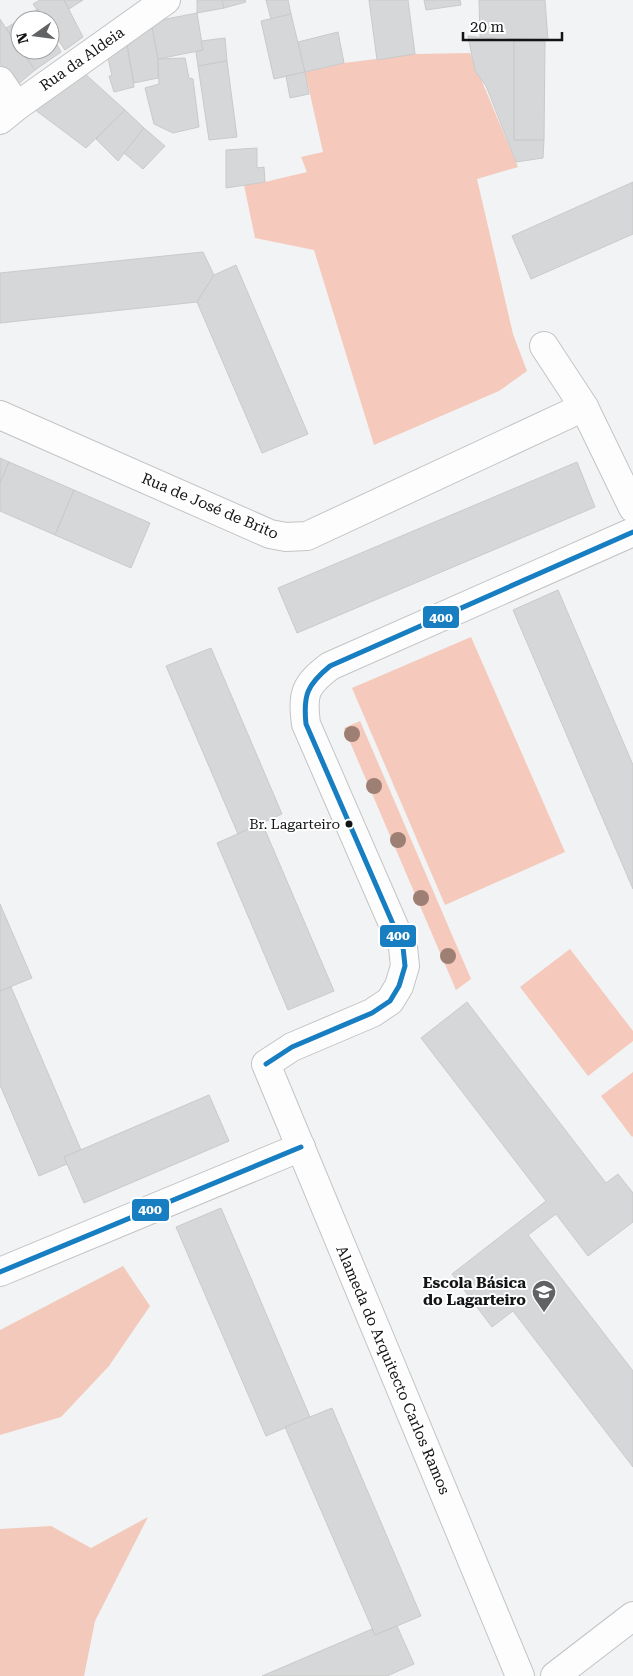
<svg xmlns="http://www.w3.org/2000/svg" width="633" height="1676" font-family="'Roboto Serif',serif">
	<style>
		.green { fill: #f5c9bb }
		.forest { fill: #f3c9bb }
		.building { fill: #d6d7d8; stroke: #c9cacb }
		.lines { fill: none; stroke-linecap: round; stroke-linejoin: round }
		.minor-casing { stroke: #c3c4c5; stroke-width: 30 }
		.minor { stroke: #fdfdfe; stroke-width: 28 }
		.bus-1-casing { stroke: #fff; stroke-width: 9 }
		.bus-1 { stroke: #187ec2; stroke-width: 5 }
		.tree { fill: #9e7f73 }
		.bus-dot { fill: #131415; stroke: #fff; stroke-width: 2 }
		.labels { text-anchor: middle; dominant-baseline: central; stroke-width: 4; stroke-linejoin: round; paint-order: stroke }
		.bus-label { font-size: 14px; fill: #131415; stroke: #fff; text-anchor: end }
		.street-label { font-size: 15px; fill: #131415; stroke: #fff }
		.poi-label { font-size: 15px; font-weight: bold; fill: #131415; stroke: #fff; text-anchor: end }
		.line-badge { stroke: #fff; stroke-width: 2 }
		.badge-label { font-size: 14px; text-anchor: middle; font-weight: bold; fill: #fff }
	</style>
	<rect width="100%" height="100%" fill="#f1f3f5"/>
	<!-- green -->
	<g class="green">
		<polygon points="470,53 518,167 477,179 513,334 527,371 499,391 374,445 314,250 255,238 244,185 265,182 307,172 301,157 323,152 305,72 344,63 415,54"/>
		<polygon points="471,637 565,852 445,905 352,688"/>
		<polygon points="360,721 471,979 456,990 344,728"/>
		<polygon points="570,949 633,1031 633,1041 588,1076 520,987"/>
		<polygon points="633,1072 633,1136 632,1137 601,1096"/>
	</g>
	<!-- forest -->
	<g class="forest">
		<polygon points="123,1266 150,1306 109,1366 61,1417 0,1435 0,1330"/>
		<polygon points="148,1517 95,1621 84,1676 0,1676 0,1529 51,1526 91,1548"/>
	</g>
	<!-- building -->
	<g class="building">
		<polygon points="40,0 64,0 83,37 65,50 50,28 50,20 44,20 33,4"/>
		<polygon points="64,0 83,0 69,9"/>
		<polygon points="197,0 222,0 224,8 197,13"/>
		<polygon points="222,0 245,0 246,2 224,8"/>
		<polygon points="266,0 288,0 291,14 271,19"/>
		<polygon points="369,0 408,0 415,54 377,60"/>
		<polygon points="424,0 460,0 461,5 426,10"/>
		<polygon points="479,0 545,0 548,40 480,37"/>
		<polygon points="38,9 44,20 20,20 20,48 6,28"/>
		<polygon points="197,13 203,50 158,59 151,22"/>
		<polygon points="291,14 305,72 274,79 261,21"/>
		<polygon points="0,19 20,50 35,70 16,86 0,64"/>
		<polygon points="151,22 158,59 158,78 134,83 126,39"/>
		<polygon points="50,32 61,52 35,70 22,50 50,50"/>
		<polygon points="338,32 344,63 305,72 298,42"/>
		<polygon points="468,36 514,41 514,140 544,140 543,158 516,162 486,86 475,71"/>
		<polygon points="225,38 227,61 198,66 196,52 203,50 201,41"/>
		<polygon points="126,39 134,87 114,92 109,76 112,76 107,54"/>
		<polygon points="514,41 545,41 544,140 514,140"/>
		<polygon points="185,58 189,78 193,79 199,127 173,133 154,124 145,88 159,84 158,59"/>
		<polygon points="227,61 237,137 209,140 198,66"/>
		<polygon points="83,72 125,110 86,148 34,109"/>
		<polygon points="305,72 309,94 290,98 286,76"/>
		<polygon points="125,110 144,128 118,161 96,139"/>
		<polygon points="144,128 165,146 143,169 124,153"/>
		<polygon points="257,148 257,168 264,167 265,182 226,188 226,150"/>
		<polygon points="633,182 633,234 531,279 512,236"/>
		<polygon points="203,252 214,275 197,302 0,323 0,273"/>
		<polygon points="236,265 308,434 262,453 197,302 214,275"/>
		<polygon points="0,458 9,462 0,483"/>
		<polygon points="9,462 74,490 55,535 0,511 0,483"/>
		<polygon points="577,462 595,507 297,633 278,588"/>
		<polygon points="74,490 150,523 131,568 55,535"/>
		<polygon points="558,590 633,765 633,889 513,610"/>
		<polygon points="211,648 282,814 238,834 166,666"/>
		<polygon points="262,823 334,991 288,1010 217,843"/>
		<polygon points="0,904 32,978 0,991"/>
		<polygon points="11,987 81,1150 64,1157 67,1164 39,1176 0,1085 0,991"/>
		<polygon points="467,1002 606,1183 618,1174 633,1193 633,1222 588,1256 556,1214 528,1235 633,1371 633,1467 513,1311 492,1327 452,1274 546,1201 421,1038"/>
		<polygon points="209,1095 229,1141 84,1203 64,1157"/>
		<polygon points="221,1208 310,1417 266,1436 176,1227"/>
		<polygon points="332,1408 421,1616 375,1635 285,1427"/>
		<polygon points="397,1626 414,1664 387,1676 262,1676 372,1629 375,1635"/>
	</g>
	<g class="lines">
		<defs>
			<g id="minor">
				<polyline points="0,81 17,106"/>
				<polyline points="0,120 17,106 166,0"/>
				<polyline points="544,346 584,407 633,508"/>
				<polyline points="0,415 270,534 286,537 307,536 584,407"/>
				<polyline points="0,1272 301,1147"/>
				<path d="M 520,1676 L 266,1064 L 292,1047 L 372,1013 L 390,1001 L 399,986 L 405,966 L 403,947 L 306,724 C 302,693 305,685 330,666 L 633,532"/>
				<polyline points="555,1676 633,1616"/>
			</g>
		</defs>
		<!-- minor casing -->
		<use href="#minor" class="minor-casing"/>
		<!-- minor -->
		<use href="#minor" class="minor"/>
		<defs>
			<g id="bus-1">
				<path d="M 266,1064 L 292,1047 L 372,1013 L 390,1001 L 399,986 L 405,966 L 403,947 L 306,724 C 303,695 307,685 330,666 L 633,532"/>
				<polyline points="0,1272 301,1147"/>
			</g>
		</defs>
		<!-- bus-1 casing -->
		<use href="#bus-1" class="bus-1-casing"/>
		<!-- bus-1 -->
		<use href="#bus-1" class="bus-1"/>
	</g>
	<!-- trees -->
	<g class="tree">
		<circle cx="352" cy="734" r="8"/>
		<circle cx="374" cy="786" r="8"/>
		<circle cx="398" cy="840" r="8"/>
		<circle cx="421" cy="898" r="8"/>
		<circle cx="448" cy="956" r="8"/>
	</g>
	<!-- icons -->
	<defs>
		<symbol id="school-pin" viewBox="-11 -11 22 30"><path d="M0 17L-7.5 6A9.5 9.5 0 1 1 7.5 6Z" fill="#616263" stroke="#fff"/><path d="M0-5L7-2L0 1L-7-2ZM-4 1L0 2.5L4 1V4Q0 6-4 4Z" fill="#fff"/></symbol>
	</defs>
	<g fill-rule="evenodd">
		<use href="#school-pin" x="530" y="1278" width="28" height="38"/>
	</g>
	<!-- markers -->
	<circle class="bus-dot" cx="349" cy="824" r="4.5"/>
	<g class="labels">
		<!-- bus labels -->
		<g class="bus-label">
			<text x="340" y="824">Br. Lagarteiro</text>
		</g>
		<!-- street labels -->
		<g class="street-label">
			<text transform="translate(82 59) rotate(-35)">Rua da Aldeia</text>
			<text transform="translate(210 506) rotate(23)">Rua de José de Brito</text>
			<text transform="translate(393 1370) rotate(67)">Alameda do Arquitecto Carlos Ramos</text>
		</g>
		<!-- poi labels -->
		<g class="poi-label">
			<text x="526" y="1283">Escola Básica<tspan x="526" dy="17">do Lagarteiro</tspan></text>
		</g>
	</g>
	<g class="line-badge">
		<rect x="422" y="605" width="38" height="24" rx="5" fill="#187ec2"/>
		<rect x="379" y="924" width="38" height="24" rx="5" fill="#187ec2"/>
		<rect x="131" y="1198" width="39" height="24" rx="5" fill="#187ec2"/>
	</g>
	<g class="badge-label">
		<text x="441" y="622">400</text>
		<text x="398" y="940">400</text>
		<text x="150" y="1214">400</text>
	</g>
	<!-- north arrow -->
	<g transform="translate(35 35) rotate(256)"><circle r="24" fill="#ffffff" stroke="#a1a1a1"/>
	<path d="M0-4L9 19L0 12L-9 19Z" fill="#616263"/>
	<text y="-8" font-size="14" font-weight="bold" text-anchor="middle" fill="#131415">N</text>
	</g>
	<!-- scale -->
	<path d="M463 32v8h99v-8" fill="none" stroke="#131415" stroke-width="2.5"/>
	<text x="470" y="32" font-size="15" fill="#131415" stroke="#ffffff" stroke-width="4" paint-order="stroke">20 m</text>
</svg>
